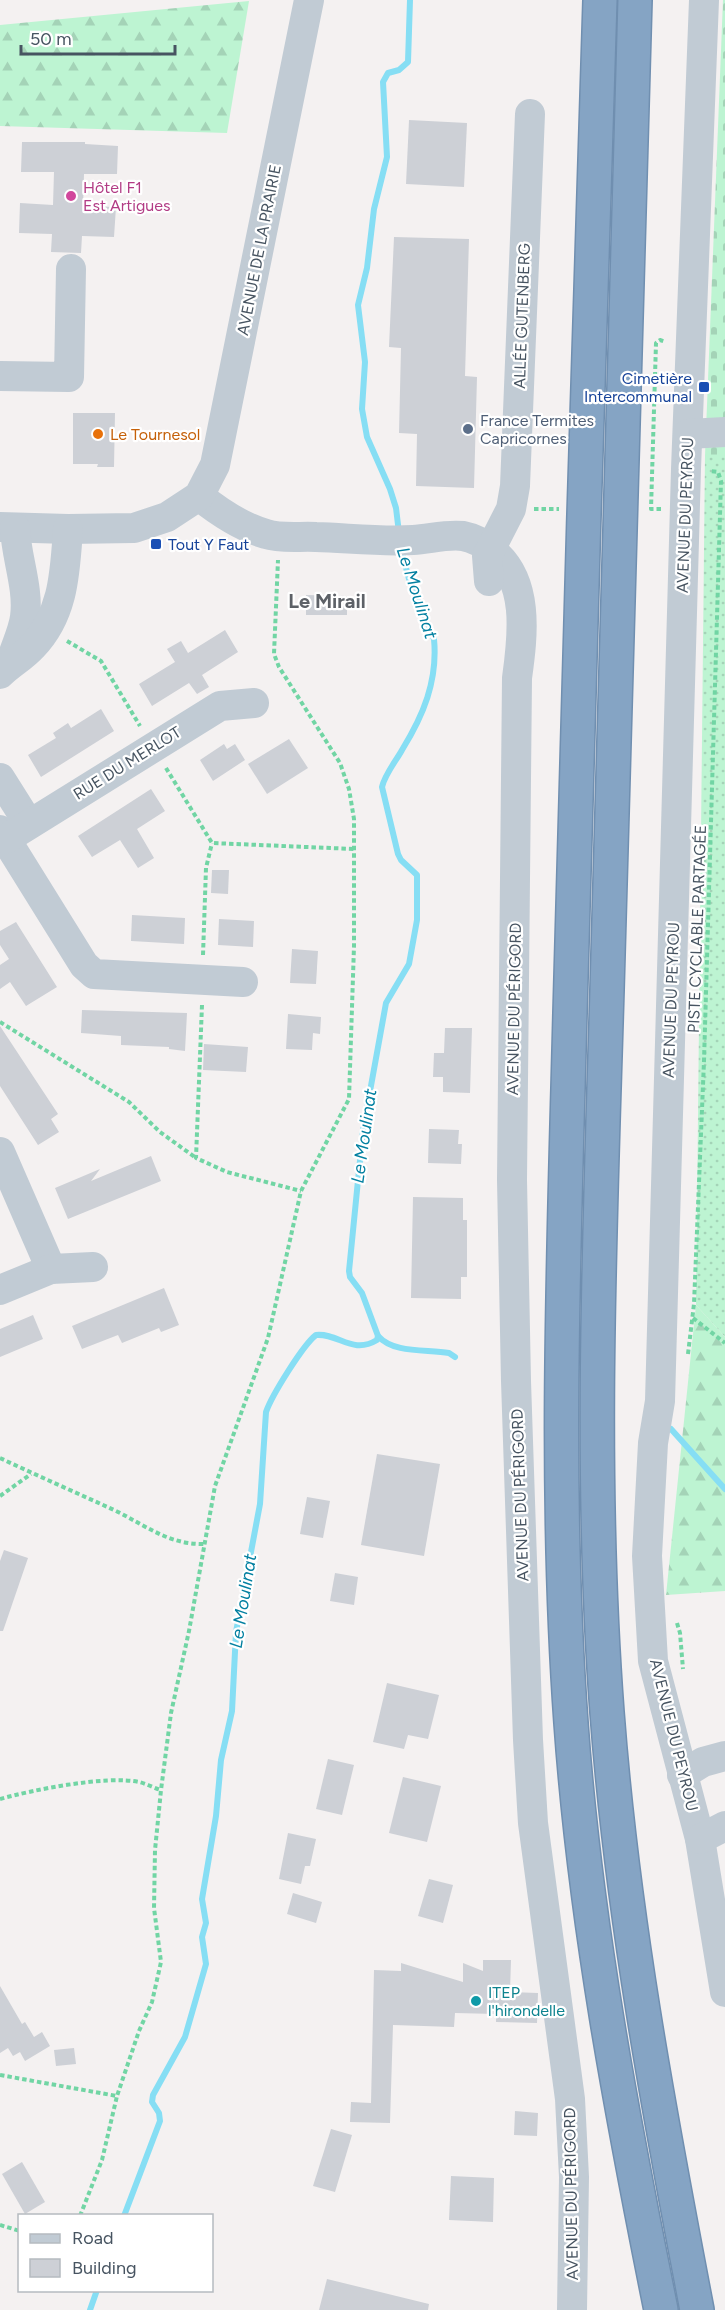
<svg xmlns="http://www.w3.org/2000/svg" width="725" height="2310" font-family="Figtree,sans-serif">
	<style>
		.grass { fill: url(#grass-dots) }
		.forest { fill: url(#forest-firs) }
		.cemetery { fill: url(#cemetery-stones) }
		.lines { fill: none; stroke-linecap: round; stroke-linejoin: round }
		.stream { stroke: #86def4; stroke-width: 6 }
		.building { fill: #cdd0d6 }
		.highway-casing { stroke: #708fb0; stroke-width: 36 }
		.path { stroke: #71d5a4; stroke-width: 4; stroke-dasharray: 4.5 3; stroke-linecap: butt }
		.minor { stroke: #c1cbd4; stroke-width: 30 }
		.highway { stroke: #85a4c4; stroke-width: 33 }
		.hotel-dot { fill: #d1479c; stroke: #fff; stroke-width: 2 }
		.transit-dot { fill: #1a4fb4; stroke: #fff; stroke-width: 2 }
		.service-dot { fill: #5c6f8a; stroke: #fff; stroke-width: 2 }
		.food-dot { fill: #e8710a; stroke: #fff; stroke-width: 2 }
		.culture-dot { fill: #0f9aa8; stroke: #fff; stroke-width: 2 }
		.labels { text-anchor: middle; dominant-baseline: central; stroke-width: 4.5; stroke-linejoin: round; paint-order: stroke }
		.hotel-label { font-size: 16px; fill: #b23c85; stroke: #fff; text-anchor: start }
		.street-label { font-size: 16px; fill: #475461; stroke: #fff }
		.transit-label { font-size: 16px; fill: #164399; stroke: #fff; text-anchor: end }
		.service-label { font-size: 16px; fill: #4e5e75; stroke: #fff; text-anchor: start }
		.food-label { font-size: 16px; fill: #c56008; stroke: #fff; text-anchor: start }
		.culture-label { font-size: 16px; fill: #0d838f; stroke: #fff; text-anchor: start }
		.water-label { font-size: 18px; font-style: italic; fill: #0380a1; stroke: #fff }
		.quarter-label { font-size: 20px; font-weight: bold; fill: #5d6167; stroke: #fff }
	</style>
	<defs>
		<pattern id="grass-dots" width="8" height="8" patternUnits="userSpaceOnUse" patternTransform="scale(1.5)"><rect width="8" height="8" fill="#bdf4d2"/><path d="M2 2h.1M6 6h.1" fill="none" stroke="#a4d3b7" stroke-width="1.8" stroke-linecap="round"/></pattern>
		<pattern id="forest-firs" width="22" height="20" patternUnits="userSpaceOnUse" patternTransform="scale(1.5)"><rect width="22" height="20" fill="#bdf4d2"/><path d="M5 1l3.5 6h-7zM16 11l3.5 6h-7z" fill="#a4d3b7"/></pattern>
		<pattern id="cemetery-stones" width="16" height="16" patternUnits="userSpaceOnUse" patternTransform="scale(1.5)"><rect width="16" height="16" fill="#bdf4d2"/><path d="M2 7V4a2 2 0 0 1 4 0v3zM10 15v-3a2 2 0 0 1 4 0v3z" fill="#a4d3b7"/></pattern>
	</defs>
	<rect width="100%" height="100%" fill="#f4f1f1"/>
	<!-- grass -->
	<polygon class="grass" points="705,456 725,456 725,1337 696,1305"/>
	<!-- forest -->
	<g class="forest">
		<polygon points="249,1 227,133 0,126 0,25"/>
		<polygon points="696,1305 725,1337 725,1591 666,1595"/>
	</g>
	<!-- cemetery -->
	<polygon class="cemetery" points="723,0 725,0 725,456 705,456"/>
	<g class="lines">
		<!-- stream -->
		<g class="stream">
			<polyline points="399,533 396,508 390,489 367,437 362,409 365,362 358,305 367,268 374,209 387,157 383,82 388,73 399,70 408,62 410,0"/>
			<path d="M 401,549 L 409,579 L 434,639 C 438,681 423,716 402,750 C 396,761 385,774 382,787 L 398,854 L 401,860 L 417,875 L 417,920 L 409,964 L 386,1003 L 363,1130 L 349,1271 L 350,1277 L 362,1293 L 378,1336 C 394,1354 427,1349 449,1353 L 455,1357"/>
			<polyline points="671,1429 725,1489"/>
			<path d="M 124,2216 L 160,2121 L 159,2113 L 152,2102 L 153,2095 L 185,2037 L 206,1964 L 202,1937 L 206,1923 L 202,1899 L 216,1816 L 221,1760 L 232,1711 L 236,1632 L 260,1504 L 266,1412 C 272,1395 303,1345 316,1335 C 339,1333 352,1355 377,1340 L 378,1336"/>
			<polyline points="90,2310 97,2290"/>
		</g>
	</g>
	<!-- building -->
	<g class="building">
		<polygon points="409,120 467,123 464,187 406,184"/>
		<polygon points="22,142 85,142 85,144 118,146 117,174 84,174 83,206 116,207 114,237 82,236 81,253 51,252 52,234 19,233 20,203 53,205 54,172 21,172"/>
		<polygon points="394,237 469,239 465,376 477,377 474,488 416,486 417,434 399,433 401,348 389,347"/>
		<polygon points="73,413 115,413 114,467 97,467 98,464 73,464"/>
		<polygon points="306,595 347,596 347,615 306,615"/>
		<polygon points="225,630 238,652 202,675 209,687 197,694 189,683 152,706 139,684 175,662 167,649 181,641 188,653"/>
		<polygon points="101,709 114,731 41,777 28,755 56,738 53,733 68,723 71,728"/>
		<polygon points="289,739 308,768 267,794 248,764"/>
		<polygon points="224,744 227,749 235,744 245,760 213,781 200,760"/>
		<polygon points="151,789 165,811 137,829 154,858 138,868 120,840 92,857 78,836"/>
		<polygon points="212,870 229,870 228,894 211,893"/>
		<polygon points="132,915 185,918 184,944 131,941"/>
		<polygon points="219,919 254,921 253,947 218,945"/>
		<polygon points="16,922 57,987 26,1006 10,982 0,989 0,965 9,959 0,945 0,931"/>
		<polygon points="292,949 318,951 316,984 290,983"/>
		<polygon points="82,1010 187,1013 185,1051 169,1049 169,1047 121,1045 121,1036 81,1033"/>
		<polygon points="288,1014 321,1017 320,1034 313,1033 312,1050 286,1049"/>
		<polygon points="0,1026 58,1114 51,1119 59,1132 38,1145 0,1086"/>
		<polygon points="445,1028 472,1028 470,1093 443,1092 443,1077 433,1077 434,1053 444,1053"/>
		<polygon points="204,1044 248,1047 246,1072 203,1070"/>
		<polygon points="429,1129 459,1130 458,1144 462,1144 461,1164 428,1163"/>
		<polygon points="151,1156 161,1181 68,1219 55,1188 100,1169 91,1181"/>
		<polygon points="413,1197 463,1198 463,1220 467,1220 467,1277 461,1277 461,1299 411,1298"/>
		<polygon points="164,1288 179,1325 161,1332 159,1328 122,1343 118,1335 82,1349 72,1326"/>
		<polygon points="33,1315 43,1339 0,1357 0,1329"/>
		<polygon points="377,1454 440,1464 424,1556 361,1545"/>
		<polygon points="307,1497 330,1501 323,1538 300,1534"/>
		<polygon points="4,1550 28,1558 3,1631 0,1631 0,1561"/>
		<polygon points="335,1573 358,1577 354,1605 330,1601"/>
		<polygon points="387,1683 439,1695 428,1739 408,1735 404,1749 373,1742"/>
		<polygon points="328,1759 354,1765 342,1815 316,1809"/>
		<polygon points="403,1777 441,1786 427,1842 389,1833"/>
		<polygon points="288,1833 316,1839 310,1866 305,1866 301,1884 279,1879"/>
		<polygon points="429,1879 453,1885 443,1923 418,1916"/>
		<polygon points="293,1893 322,1902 316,1923 287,1914"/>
		<polygon points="483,1960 511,1960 510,1992 538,1993 537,2023 496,2022 496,2014 455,2013 454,2027 393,2025 390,2123 350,2122 351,2102 371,2103 374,1970 401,1971 401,1963 463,1982 463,1963 483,1971"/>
		<polygon points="0,1986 22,2024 25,2022 34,2037 42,2032 50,2046 25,2061 20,2052 13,2056 8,2048 0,2053"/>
		<polygon points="74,2048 76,2064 56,2066 54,2050"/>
		<polygon points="515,2111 538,2113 537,2136 514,2135"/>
		<polygon points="331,2129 352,2135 335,2192 313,2186"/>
		<polygon points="22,2162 45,2202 25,2214 2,2174"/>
		<polygon points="451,2176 494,2178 493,2222 449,2220"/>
		<polygon points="327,2279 429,2304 428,2310 319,2310"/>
	</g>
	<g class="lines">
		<defs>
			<g id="highway">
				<path d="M 600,0 C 590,338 578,675 570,1013 C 564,1250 554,1487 571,1723 C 585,1921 622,2116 661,2310"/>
				<path d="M 635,0 C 625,330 615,660 607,990 C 600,1230 589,1472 607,1712 C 622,1913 659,2112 697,2310"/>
			</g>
		</defs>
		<!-- highway casing -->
		<use href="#highway" class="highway-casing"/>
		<!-- path -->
		<g class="path">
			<polyline points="534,509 559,509"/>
			<polyline points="661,509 651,509 656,343 660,340 666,342"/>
			<polyline points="67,641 101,661 140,726"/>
			<polyline points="166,768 212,843 354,849"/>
			<polyline points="203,955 206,868 212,843"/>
			<polyline points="202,1005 196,1158 227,1172 301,1191"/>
			<polyline points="0,1022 129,1102 160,1132 196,1158"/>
			<polyline points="693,1318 725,1343"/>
			<polyline points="688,1354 694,1304 704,1061 721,481 718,472 709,471"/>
			<path d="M 0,1458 C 38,1476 77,1493 114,1510 C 145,1525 169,1545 204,1544"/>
			<polyline points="0,1496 31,1474"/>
			<polyline points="677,1623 680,1633 683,1669"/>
			<path d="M 0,1799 C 32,1790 107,1775 139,1782 C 147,1784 154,1788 161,1790"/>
			<polyline points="0,2075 117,2096 139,2031 152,2002 161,1962 154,1908 155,1850 161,1790 171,1713 189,1631 215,1486 268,1338 301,1191 349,1099 354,946 354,819 349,789 340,763 279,667 274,654 278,560"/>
			<polyline points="80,2216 102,2160 117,2096"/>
			<polyline points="0,2225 20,2231"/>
		</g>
		<!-- minor -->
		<g class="minor">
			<polyline points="704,0 686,469 660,1401 653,1443 647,1556 653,1661 700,1839 725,1992"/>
			<polyline points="0,376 69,377 71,269"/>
			<polyline points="688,434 725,432"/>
			<path d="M 199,496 C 219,512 241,527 266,534 C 281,539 301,536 316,537 C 348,538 381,542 413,540 C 430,539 446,534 463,536 C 473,538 483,543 491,550 C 530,579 523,635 517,678 L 512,1180 L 516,1381 L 528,1740 L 533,1823 L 570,2099 L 574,2177 L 572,2310"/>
			<polyline points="0,527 68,529 134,528 167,517 199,496 215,465 309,0"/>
			<polyline points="489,581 487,556 511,509 515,486 530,114"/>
			<path d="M 11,662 C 15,647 23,632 25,617 C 29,588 16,557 15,528"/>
			<path d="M 0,674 C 10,664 23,657 32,647 C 64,614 65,572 68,529"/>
			<polyline points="0,778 29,824"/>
			<polyline points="0,830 84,965 94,974 243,982"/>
			<polyline points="6,839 220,706 254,703"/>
			<polyline points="0,1152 51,1269"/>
			<polyline points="0,1290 51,1269 93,1267"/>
			<polyline points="682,1775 703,1762 725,1756"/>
			<polyline points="700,1839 725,1826"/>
		</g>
		<!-- highway -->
		<use href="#highway" class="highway"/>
	</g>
	<!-- markers -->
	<circle class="hotel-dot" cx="71" cy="196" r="6"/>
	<g class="transit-dot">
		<rect x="698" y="381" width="12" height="12" rx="3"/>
		<rect x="150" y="538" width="12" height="12" rx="3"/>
	</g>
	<circle class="service-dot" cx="468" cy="429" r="6"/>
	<circle class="food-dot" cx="98" cy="434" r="6"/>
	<circle class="culture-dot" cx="476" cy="2001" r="6"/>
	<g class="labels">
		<!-- hotel labels -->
		<g class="hotel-label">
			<text x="83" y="187">Hôtel F1<tspan x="83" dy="18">Est Artigues</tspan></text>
		</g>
		<!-- street labels -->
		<g class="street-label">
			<text transform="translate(259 250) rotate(-79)">AVENUE DE LA PRAIRIE</text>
			<text transform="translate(522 316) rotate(-88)">ALLÉE GUTENBERG</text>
			<text transform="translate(685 515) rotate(-88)">AVENUE DU PEYROU</text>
			<text transform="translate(127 763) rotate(-32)">RUE DU MERLOT</text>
			<text transform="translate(697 929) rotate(-88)">PISTE CYCLABLE PARTAGÉE</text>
			<text transform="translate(671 1000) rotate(-88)">AVENUE DU PEYROU</text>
			<text transform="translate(514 1009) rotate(-89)">AVENUE DU PÉRIGORD</text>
			<text transform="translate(520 1495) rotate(-92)">AVENUE DU PÉRIGORD</text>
			<text transform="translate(674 1735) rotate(76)">AVENUE DU PEYROU</text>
			<text transform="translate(571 2194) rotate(-91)">AVENUE DU PÉRIGORD</text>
		</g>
		<!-- transit labels -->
		<g class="transit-label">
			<text x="692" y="378">Cimetière<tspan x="692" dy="18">Intercommunal</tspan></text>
			<text x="168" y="544" text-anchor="start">Tout Y Faut</text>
		</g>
		<!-- service labels -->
		<g class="service-label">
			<text x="480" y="420">France Termites<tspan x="480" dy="18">Capricornes</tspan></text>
		</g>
		<!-- food labels -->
		<g class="food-label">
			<text x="110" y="434">Le Tournesol</text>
		</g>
		<!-- culture labels -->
		<g class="culture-label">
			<text x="488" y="1992">ITEP<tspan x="488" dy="18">l'hirondelle</tspan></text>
		</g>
		<!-- water labels -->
		<g class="water-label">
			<text transform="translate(417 593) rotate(72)">Le Moulinat</text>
			<text transform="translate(364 1136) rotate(-82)">Le Moulinat</text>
			<text transform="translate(243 1601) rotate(-81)">Le Moulinat</text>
		</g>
		<!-- quarter labels -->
		<g class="quarter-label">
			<text x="327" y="601">Le Mirail</text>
		</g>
	</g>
	<!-- legend -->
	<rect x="18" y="2214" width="195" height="78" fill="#ffffff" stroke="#b5bbc0" stroke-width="1.5"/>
	<rect x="30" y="2234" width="30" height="9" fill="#c1cbd4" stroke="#b5bbc0" stroke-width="1.5"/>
	<text x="72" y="2244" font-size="18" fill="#475461">Road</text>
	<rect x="30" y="2259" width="30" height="18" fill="#cdd0d6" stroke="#b5bbc0" stroke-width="1.5"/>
	<text x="72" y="2274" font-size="18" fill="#475461">Building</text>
	<!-- scale -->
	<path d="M21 45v9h154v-9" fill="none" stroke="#475461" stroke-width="3"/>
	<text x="30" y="45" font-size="18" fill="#475461" stroke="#ffffff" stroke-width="4.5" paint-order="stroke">50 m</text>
</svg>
